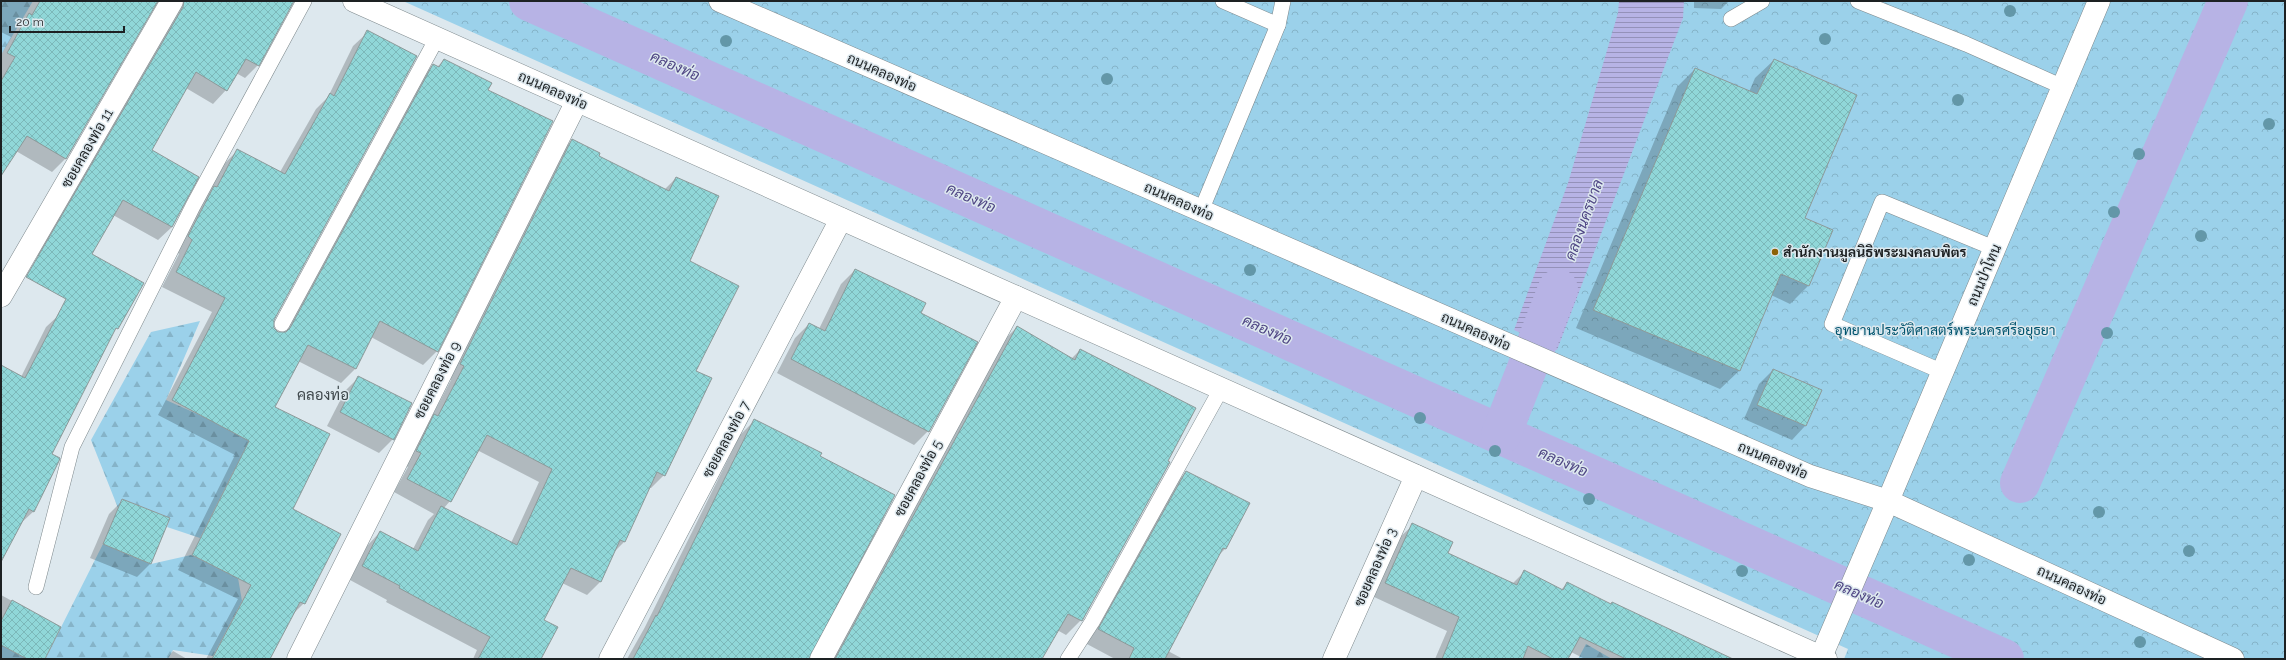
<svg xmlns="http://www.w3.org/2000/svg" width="2286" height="660" font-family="Raleway,Sarabun,sans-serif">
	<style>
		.forest { fill: url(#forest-firs) }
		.park { fill: url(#park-crowns) }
		.water { fill: url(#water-rules) }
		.shadow { fill: #0003; fill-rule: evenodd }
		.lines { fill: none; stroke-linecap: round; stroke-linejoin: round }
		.canal { stroke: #b7b3e5; stroke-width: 40 }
		.building { fill: url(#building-cross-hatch); stroke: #8d9999 }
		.service-casing { stroke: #7e898d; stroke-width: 16 }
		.minor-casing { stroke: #7e898d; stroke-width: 23 }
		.tertiary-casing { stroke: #7e898d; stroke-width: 23 }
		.primary-casing { stroke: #7e898d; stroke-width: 23 }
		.service { stroke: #fff; stroke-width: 15 }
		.minor { stroke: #fff; stroke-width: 22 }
		.tertiary { stroke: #fff; stroke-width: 22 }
		.primary { stroke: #fff; stroke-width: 22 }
		.tree { fill: #6397a8 }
		.poi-dot { fill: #8d6107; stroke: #dde8ee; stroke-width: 1.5 }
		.labels { text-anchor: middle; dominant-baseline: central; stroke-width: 3; stroke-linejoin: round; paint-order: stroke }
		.street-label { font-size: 14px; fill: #1d2123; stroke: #dde8ee }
		.poi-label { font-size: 14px; font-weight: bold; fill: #1d2123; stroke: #dde8ee; text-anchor: start }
		.park-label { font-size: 14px; fill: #00546e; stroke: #dde8ee }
		.water-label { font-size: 15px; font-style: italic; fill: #4f4684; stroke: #dde8ee }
		.neighbourhood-label { font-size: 15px; fill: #3d464a; stroke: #dde8ee }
	</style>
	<defs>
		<pattern id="forest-firs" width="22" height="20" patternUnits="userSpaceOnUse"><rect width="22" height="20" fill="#9bd1ea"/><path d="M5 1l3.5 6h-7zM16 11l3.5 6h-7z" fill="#85b3c8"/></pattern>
		<pattern id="park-crowns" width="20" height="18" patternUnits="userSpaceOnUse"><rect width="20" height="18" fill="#9bd1ea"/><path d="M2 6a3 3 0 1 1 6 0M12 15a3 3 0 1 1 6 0" fill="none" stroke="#85b3c8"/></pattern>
		<pattern id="water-rules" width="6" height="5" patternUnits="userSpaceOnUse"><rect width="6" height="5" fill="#b7b3e5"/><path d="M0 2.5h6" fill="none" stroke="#9491b9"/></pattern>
		<pattern id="building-cross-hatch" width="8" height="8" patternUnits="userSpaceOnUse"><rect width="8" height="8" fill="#90d7d8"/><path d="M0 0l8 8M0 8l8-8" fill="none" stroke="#7cb8b9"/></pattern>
	</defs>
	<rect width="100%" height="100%" fill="#dde8ee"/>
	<!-- forest -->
	<g class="forest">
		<polygon points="1,1 33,1 1,55"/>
		<polygon points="200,321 166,400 260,442 233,472 200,538 167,527 170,518 122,499 118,508 91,440 151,332"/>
		<polygon points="103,544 151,564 191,555 238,578 242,601 213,656 173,650 168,659 45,659"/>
		<polygon points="1586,644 1612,659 1578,659"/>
		<polygon points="1,645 27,659 1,659"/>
	</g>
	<!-- park -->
	<polygon class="park" points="403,1 2285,1 2285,659 1844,659 1848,649"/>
	<!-- water -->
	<polygon class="water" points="1619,1 1684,1 1683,18 1557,350 1514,330 1568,183 1618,13"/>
	<!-- shadow -->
	<g class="shadow">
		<polygon points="1,1 293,1 258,65 245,78 236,73 226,90 213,104 186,88 150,150 172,227 158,240 113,215 71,279 35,254 165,3 155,3 65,159 52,172 16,151 1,174 1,55 11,37 1,32"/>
		<polygon points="1694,1 1729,1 1721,9 1694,8"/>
		<polygon points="368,32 273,319 273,329 278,333 282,333 419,79 433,65 437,67 444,60 487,91 437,351 423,365 371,337 355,369 341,383 298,361 274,407 292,509 304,603 292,615 269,659 206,659 238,599 178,570 235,455 158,415 212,312 162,287 179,254 175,250 223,165 237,151 280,172 316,109 328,97 353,46"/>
		<polygon points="1774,60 1803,219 1809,285 1790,304 1771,295 1739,371 1720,389 1576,328 1677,87 1695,69 1749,92 1755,78"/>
		<path d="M 572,140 L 597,156 L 664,190 L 676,178 L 689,262 L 695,371 L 664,475 L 651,488 L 649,488 L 624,542 L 614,552 L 601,581 L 587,595 L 562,583 L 542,621 L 540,659 L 473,659 L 477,650 L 386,602 L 387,600 L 350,580 L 367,546 L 380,532 L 413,549 L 428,520 L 434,514 L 394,492 L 408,467 L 403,465 L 421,429 L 430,420 L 451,380 L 447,377 L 559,154 ZM 477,450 L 539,482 L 511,543 L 444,508 L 450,501 Z"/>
		<polygon points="855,270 920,313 928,431 914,445 777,373 795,338 809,324 819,329 841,284"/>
		<polygon points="60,314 50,454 34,511 20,524 1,560 1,366 21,377 46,327"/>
		<polygon points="1017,327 1071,359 1080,350 1081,620 1066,635 1057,630 1040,659 829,659 1002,342"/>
		<polygon points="1773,370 1821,391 1805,426 1792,440 1744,419 1759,384"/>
		<polygon points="359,377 393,439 379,453 327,426 345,391"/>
		<polygon points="755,420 819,456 809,659 627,659 645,627 740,435"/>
		<polygon points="1186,472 1225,549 1217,557 1168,651 1183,659 1115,659 1085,643 1173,486"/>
		<polygon points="123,500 151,563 137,577 90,558 109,514"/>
		<polygon points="1413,525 1447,553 1512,584 1524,572 1561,590 1567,583 1722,659 1585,659 1571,652 1567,659 1435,659 1447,631 1372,596 1399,538"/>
		<polygon points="1,595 60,627 43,659 1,659"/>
		<polygon points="173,651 187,659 166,659"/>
	</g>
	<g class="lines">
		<!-- canal -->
		<g class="canal">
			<polyline points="529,1 2004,659"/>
			<polyline points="1501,435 1558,289"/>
			<polyline points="2020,483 2228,1"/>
		</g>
	</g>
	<!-- building -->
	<g class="building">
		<polygon points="40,1 158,1 66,159 27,136 1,176 1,81 15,57 7,53 29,13 32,15"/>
		<polygon points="184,1 294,1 259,66 246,59 227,91 196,72 152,150 199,177 172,227 123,200 92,254 144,283 118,329 116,328 52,454 60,458 59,461 34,512 29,509 1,562 1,365 25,378 66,299 26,277 183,7"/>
		<polygon points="367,30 417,56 274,320 274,328 278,332 286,332 290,328 433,64 439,67 444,59 492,83 488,90 553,121 438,352 380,321 356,369 308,345 275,407 330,434 293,509 341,534 305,604 300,602 270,659 212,659 251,585 192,555 249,441 172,400 225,298 176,272 192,240 188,236 214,186 217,187 237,149 285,174 330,93 334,96"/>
		<polygon points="1774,59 1857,95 1805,218 1833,230 1809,286 1781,274 1740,371 1593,310 1695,68 1757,94"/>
		<polygon points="572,139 600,153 599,156 669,191 676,177 719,196 690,261 739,286 696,371 712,378 665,476 657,472 625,542 620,540 601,582 571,568 544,620 558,627 541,659 478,659 490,637 399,588 400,586 362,566 380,531 418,551 441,506 517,545 552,469 487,435 451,502 407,479 421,453 416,451 434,414 438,416 464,366 460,364"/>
		<polygon points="855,269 926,303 921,313 978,342 929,432 791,359 809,323 825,331"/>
		<polygon points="1017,326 1075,360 1080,349 1196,408 1168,461 1170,462 1082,621 1068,614 1042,659 835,659"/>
		<polygon points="1773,369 1822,390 1806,426 1757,405"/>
		<polygon points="358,376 412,403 394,440 340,412"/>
		<polygon points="754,419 822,453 820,456 895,495 809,659 633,659 656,615 657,616"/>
		<polygon points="1186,471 1250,503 1226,549 1223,548 1165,659 1129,659 1134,648 1098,629"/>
		<polygon points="122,499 170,518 151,564 103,544"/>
		<polygon points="1412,523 1453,542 1448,553 1517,585 1524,570 1563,590 1567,582 1611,604 1612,602 1733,659 1626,659 1580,637 1568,659 1553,659 1528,646 1523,659 1442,659 1459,617 1385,583"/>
		<polygon points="12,600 61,627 45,659 27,659 1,645 1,621"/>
	</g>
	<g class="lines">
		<defs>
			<g id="service">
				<polyline points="1223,1 1278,25"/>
				<polyline points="1858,1 1966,44 2063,87"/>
				<polyline points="1731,19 1762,1"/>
				<polyline points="1201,211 1278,25 1283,1"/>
				<polyline points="282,324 437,38"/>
				<polyline points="1943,372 1832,324 1882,202 1996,249"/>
				<polyline points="36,587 72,447 193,206 304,1"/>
				<polyline points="1068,659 1092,622 1221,389"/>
			</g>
			<g id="minor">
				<polyline points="1,296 172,1"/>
				<polyline points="298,659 577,101"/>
				<polyline points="610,659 841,219"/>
				<polyline points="821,659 1016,297"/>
				<polyline points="1334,659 1416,476"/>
			</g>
			<g id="tertiary">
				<polyline points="354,1 1826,659"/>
				<polyline points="1821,657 1888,501 2233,659"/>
			</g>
			<polyline id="primary" points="720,1 1810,476 1888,501 2099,1"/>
		</defs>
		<!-- service casing -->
		<use href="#service" class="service-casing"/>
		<!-- minor casing -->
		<use href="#minor" class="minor-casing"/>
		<!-- tertiary casing -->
		<use href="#tertiary" class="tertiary-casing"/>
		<!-- primary casing -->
		<use href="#primary" class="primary-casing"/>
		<!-- service -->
		<use href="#service" class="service"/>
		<!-- minor -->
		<use href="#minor" class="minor"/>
		<!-- tertiary -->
		<use href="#tertiary" class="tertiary"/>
		<!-- primary -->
		<use href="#primary" class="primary"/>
	</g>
	<!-- trees -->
	<g class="tree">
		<circle cx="2010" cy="11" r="6"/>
		<circle cx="1825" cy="39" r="6"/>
		<circle cx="726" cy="41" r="6"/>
		<circle cx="1107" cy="79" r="6"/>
		<circle cx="1958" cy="100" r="6"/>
		<circle cx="2269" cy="124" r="6"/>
		<circle cx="2139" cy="154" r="6"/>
		<circle cx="2114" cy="212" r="6"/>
		<circle cx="2201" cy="236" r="6"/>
		<circle cx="1250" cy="270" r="6"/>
		<circle cx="2107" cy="333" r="6"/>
		<circle cx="1420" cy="418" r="6"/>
		<circle cx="1495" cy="451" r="6"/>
		<circle cx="1589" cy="499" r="6"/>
		<circle cx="2099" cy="512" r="6"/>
		<circle cx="2189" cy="551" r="6"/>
		<circle cx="1969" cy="560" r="6"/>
		<circle cx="1742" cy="571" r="6"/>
		<circle cx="2140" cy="642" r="6"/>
	</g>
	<!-- markers -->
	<circle class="poi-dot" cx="1775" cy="252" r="4"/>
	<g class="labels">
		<!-- street labels -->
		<g class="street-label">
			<text transform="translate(882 72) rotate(24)">ถนนคลองท่อ</text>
			<text transform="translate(553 90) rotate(24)">ถนนคลองท่อ</text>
			<text transform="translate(87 148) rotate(-60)">ซอยคลองท่อ 11</text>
			<text transform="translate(1179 201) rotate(24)">ถนนคลองท่อ</text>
			<text transform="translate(1984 275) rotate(-67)">ถนนป่าโทน</text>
			<text transform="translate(1476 331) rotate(24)">ถนนคลองท่อ</text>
			<text transform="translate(437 380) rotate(-63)">ซอยคลองท่อ 9</text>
			<text transform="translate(726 439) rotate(-62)">ซอยคลองท่อ 7</text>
			<text transform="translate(1773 460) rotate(23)">ถนนคลองท่อ</text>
			<text transform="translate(918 478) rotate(-62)">ซอยคลองท่อ 5</text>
			<text transform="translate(1375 567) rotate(-66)">ซอยคลองท่อ 3</text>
			<text transform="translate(2072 585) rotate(25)">ถนนคลองท่อ</text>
		</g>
		<!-- poi labels -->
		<g class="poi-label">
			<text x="1783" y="252">สำนักงานมูลนิธิพระมงคลบพิตร</text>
		</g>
		<!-- park labels -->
		<g class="park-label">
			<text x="1945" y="330">อุทยานประวัติศาสตร์พระนครศรีอยุธยา</text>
		</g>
		<!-- water labels -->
		<g class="water-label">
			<text transform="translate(675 66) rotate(24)">คลองท่อ</text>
			<text transform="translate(971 198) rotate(24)">คลองท่อ</text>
			<text transform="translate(1584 220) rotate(-70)">คลองนครบาล</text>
			<text transform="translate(1267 330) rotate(24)">คลองท่อ</text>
			<text transform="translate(1563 462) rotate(24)">คลองท่อ</text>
			<text transform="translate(1859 594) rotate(24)">คลองท่อ</text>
		</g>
		<!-- neighbourhood labels -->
		<g class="neighbourhood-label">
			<text x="323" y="395">คลองท่อ</text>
		</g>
	</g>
	<!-- border -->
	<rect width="2286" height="660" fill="none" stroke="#1d2123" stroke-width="4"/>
	<!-- scale -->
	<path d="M10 26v6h114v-6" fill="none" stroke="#1d2123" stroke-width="2"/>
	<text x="16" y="26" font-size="12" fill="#1d2123" stroke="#dde8ee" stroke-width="3" paint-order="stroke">20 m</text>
</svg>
